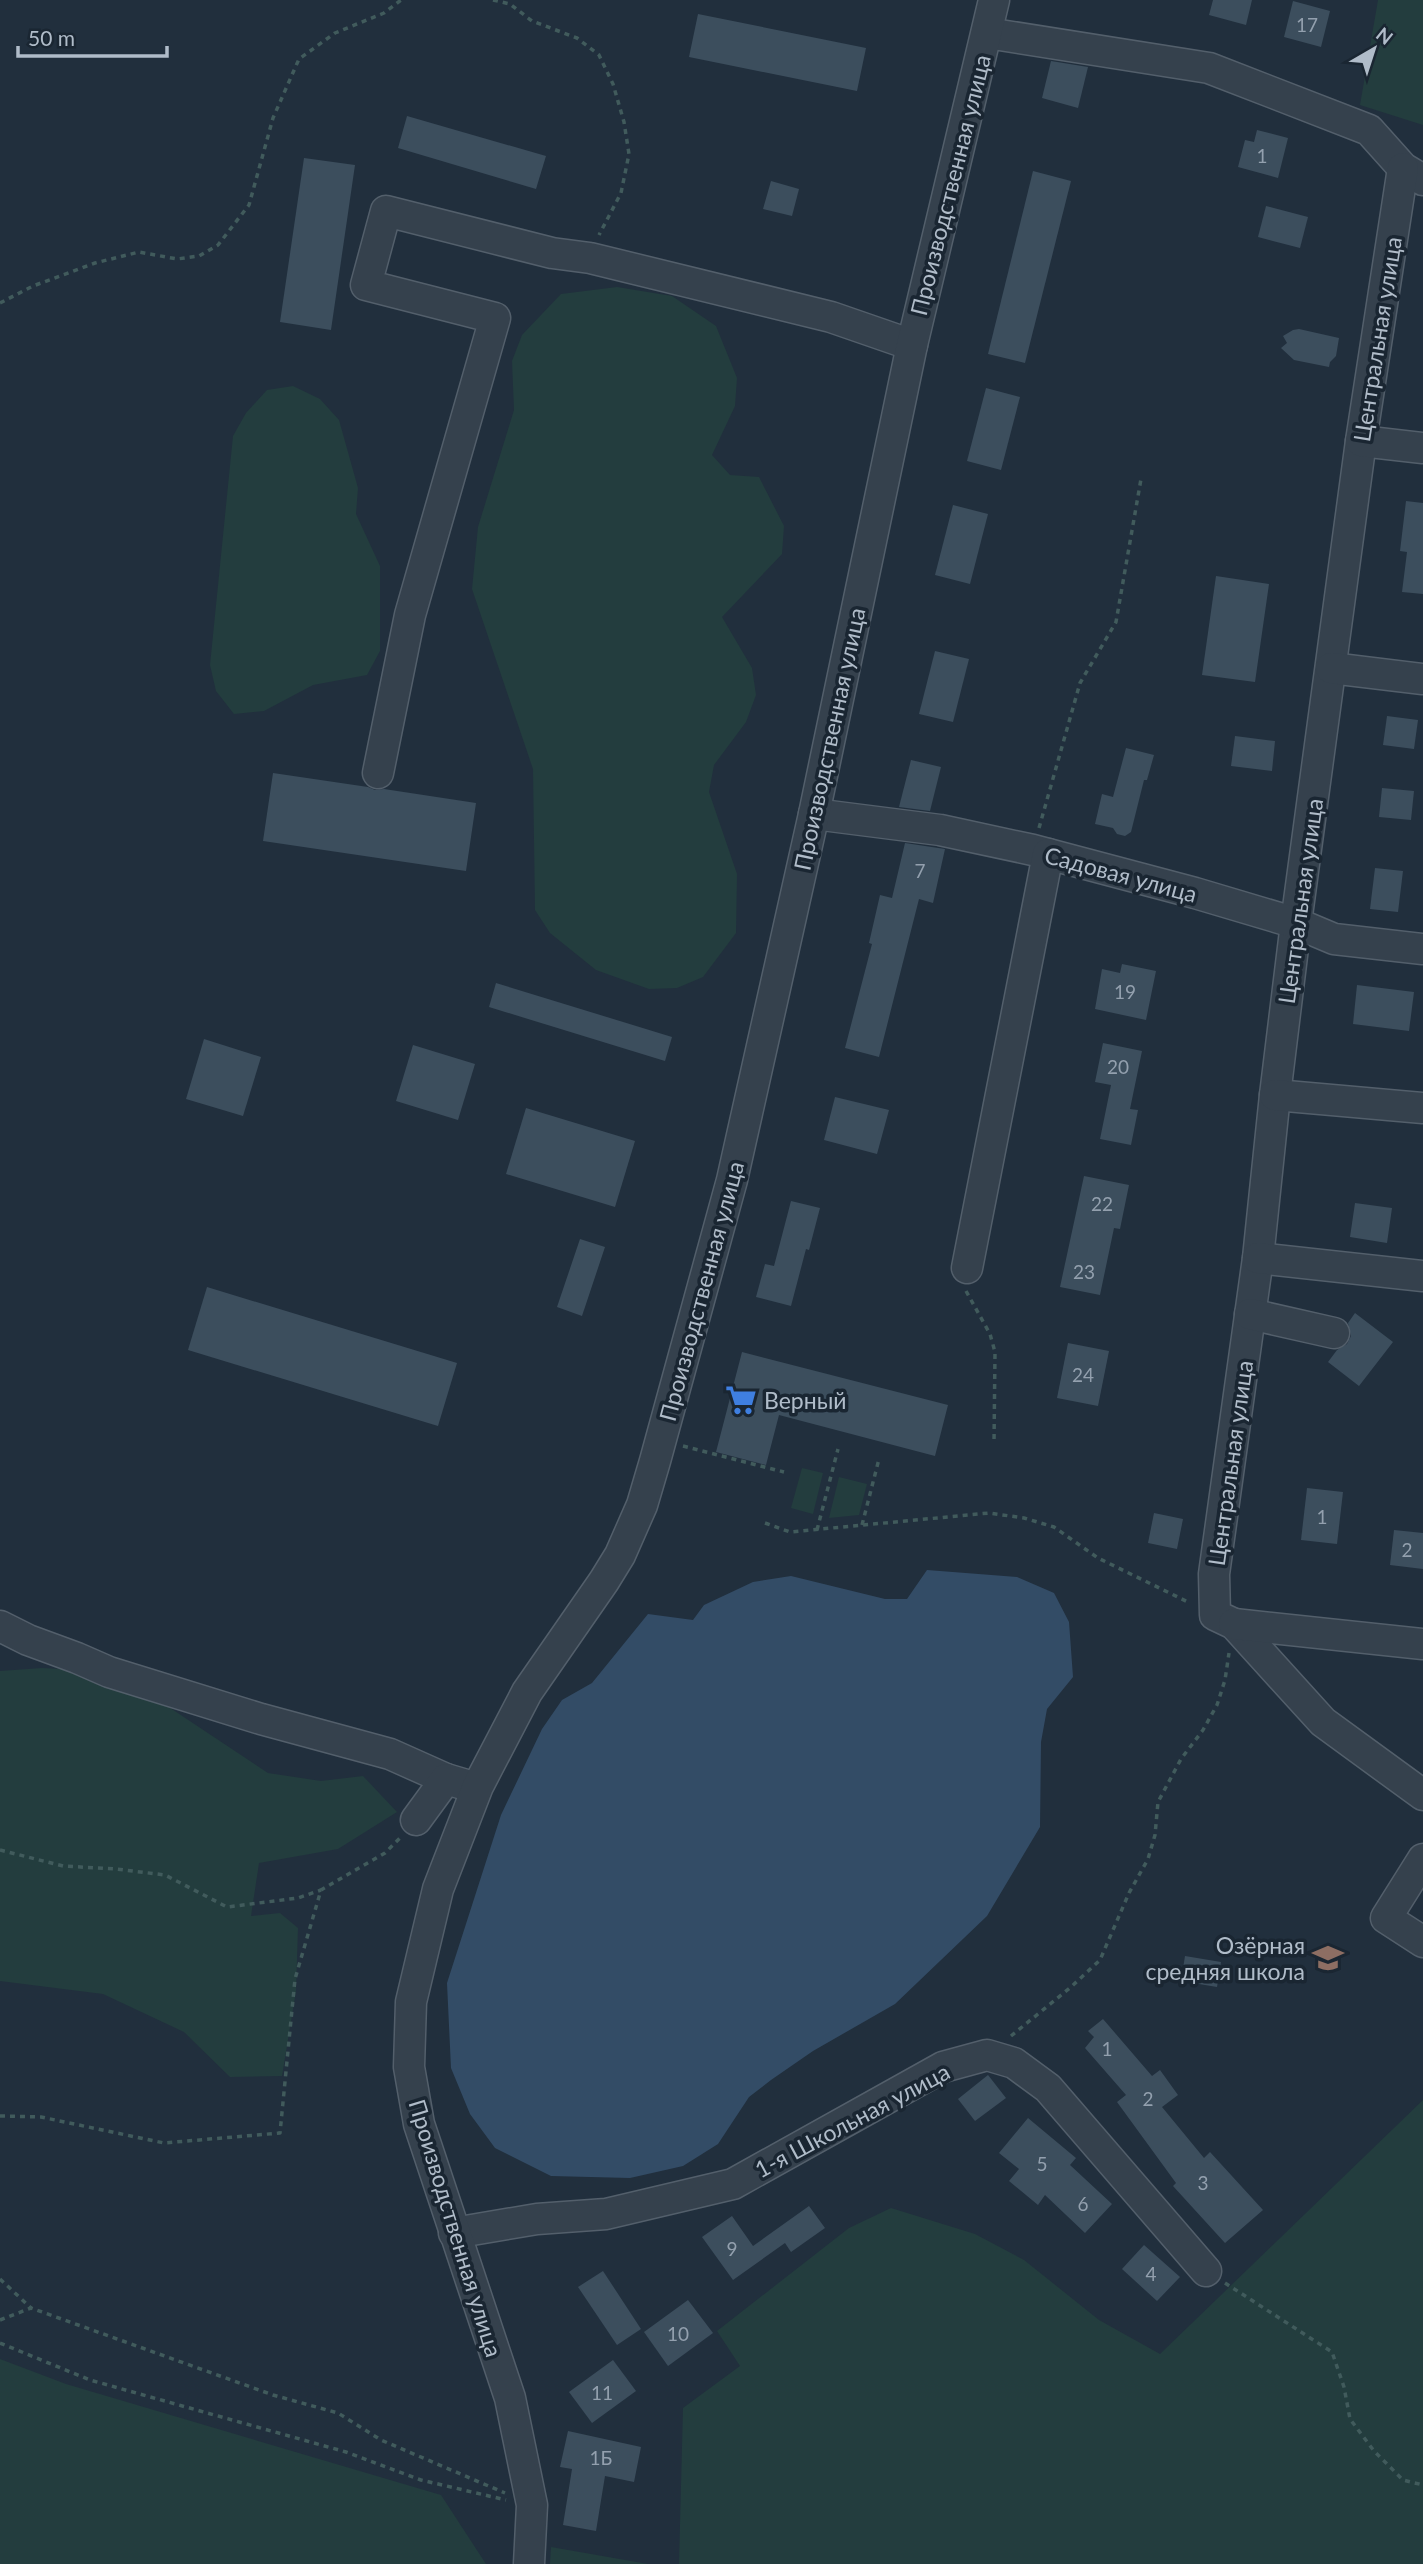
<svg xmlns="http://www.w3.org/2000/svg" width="1423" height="2564" font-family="Lato,sans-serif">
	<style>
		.green { fill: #233d3e }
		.water { fill: #334c66 }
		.building { fill: #3c4e5d }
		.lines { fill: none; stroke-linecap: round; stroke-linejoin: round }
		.minor-casing { stroke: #535f6b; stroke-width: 33 }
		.path { stroke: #415b5c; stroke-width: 3.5; stroke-dasharray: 5 5; stroke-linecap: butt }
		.minor { stroke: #35414d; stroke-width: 30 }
		.labels { text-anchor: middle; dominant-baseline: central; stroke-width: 7; stroke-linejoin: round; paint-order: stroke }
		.number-label { font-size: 19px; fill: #93a0ae }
		.street-label { font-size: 23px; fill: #b0bcc9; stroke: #1a2632 }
		.poi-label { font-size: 23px; fill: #b0bcc9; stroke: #1a2632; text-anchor: start }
	</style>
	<rect width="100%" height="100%" fill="#212f3d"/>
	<!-- green -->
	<g class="green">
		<polygon points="1378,0 1423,0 1423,125 1360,105"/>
		<polygon points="617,287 672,296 716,326 737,378 735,406 712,455 730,475 759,477 784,526 782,554 722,617 752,668 756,695 746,722 714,765 709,792 737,874 736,933 703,977 677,988 649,989 596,970 550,933 535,910 533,769 472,589 478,527 514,410 512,361 522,335 561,294"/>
		<polygon points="293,386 320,399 339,420 358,488 356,514 380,566 380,651 367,675 313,685 264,711 234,714 216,691 210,665 233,436 246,413 267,390"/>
		<polygon points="802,1468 823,1473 813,1514 791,1508"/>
		<polygon points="839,1477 867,1484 859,1515 829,1518"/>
		<polygon points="42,1668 116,1672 268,1773 321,1781 363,1776 397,1812 338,1849 259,1863 251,1916 280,1913 298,1928 296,1991 282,2076 230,2077 184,2032 103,1994 0,1981 0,1671"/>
		<polygon points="1423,2100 1423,2564 679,2564 683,2408 740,2366 717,2331 849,2228 891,2208 975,2234 1024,2260 1099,2320 1160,2354"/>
		<polygon points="0,2359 66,2384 441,2495 486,2564 0,2564"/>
		<polygon points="551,2547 648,2564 550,2564"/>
	</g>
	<!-- water -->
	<polygon class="water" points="927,1570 1017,1577 1054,1593 1069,1622 1073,1677 1047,1709 1041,1742 1040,1827 987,1916 895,2004 813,2051 771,2080 749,2097 718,2144 683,2166 630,2178 551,2176 495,2148 470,2114 451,2068 447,1983 501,1815 542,1729 562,1700 592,1683 648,1614 693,1620 704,1605 753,1582 791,1576 885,1599 907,1599"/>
	<!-- building -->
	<g class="building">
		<polygon points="1213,0 1252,0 1246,25 1209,15"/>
		<polygon points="1293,1 1330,11 1321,47 1284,37"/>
		<polygon points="698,14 866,48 857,91 689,57"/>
		<polygon points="1051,61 1088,67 1078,108 1042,98"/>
		<polygon points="407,116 546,156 536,189 398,148"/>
		<polygon points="1257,130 1288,138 1278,178 1238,167 1245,140 1254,142"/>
		<polygon points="304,158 355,165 331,330 280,322"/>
		<polygon points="1033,171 1071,181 1025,363 988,354"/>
		<polygon points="771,181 799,189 792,216 763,209"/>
		<polygon points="1266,206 1308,217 1300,248 1258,237"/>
		<polygon points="1299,329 1339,338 1336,356 1330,362 1329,367 1294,360 1281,348 1287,343 1283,336 1293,330"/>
		<polygon points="986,388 1020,397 1001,470 967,461"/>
		<polygon points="1406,501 1423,503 1423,594 1402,592 1407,552 1400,551"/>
		<polygon points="953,505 988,514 970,584 935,575"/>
		<polygon points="1216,576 1269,584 1255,682 1202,675"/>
		<polygon points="935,651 969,659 953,722 919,714"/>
		<polygon points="1387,716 1418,720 1414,749 1383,745"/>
		<polygon points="1235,736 1275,741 1272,771 1231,766"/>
		<polygon points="1126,748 1154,755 1147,780 1144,780 1131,832 1125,836 1117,834 1113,828 1095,824 1102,794 1113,797"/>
		<polygon points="911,760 941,767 930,811 899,807"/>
		<polygon points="273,773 368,787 375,790 384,789 476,803 466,871 263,841"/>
		<polygon points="1382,788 1414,791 1411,820 1379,817"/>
		<polygon points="905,843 945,849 933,903 919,899 879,1057 845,1048 872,944 869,943 880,895 892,898"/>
		<polygon points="1375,868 1403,871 1398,912 1370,909"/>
		<polygon points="1122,964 1156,971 1146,1020 1095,1009 1102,969 1120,973"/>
		<polygon points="496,983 672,1037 665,1061 489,1007"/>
		<polygon points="1357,985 1414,992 1409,1031 1353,1024"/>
		<polygon points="204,1039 261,1057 243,1116 186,1099"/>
		<polygon points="1103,1043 1142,1051 1130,1109 1138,1110 1131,1145 1100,1139 1111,1085 1095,1082"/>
		<polygon points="413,1045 475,1064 458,1120 396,1101"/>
		<polygon points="835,1097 889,1110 877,1154 824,1140"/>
		<polygon points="526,1108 635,1141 615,1207 506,1174"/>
		<polygon points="1084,1176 1129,1185 1120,1229 1114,1228 1100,1295 1060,1287"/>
		<polygon points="791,1201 820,1208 809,1250 806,1249 791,1306 756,1297 765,1264 774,1266"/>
		<polygon points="1355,1203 1392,1208 1387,1243 1350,1237"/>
		<polygon points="580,1239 605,1247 582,1316 557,1307"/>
		<polygon points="207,1287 457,1363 438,1426 188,1350"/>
		<polygon points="1355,1313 1393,1342 1359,1386 1328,1362 1337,1350 1347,1344 1351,1336 1348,1323"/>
		<polygon points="1068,1343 1109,1351 1098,1406 1057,1398"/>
		<polygon points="742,1352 948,1405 935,1456 779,1415 766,1465 716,1452"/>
		<polygon points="1307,1488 1343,1492 1337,1544 1301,1540"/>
		<polygon points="1154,1513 1183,1519 1177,1549 1148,1543"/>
		<polygon points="1394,1530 1423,1533 1423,1569 1390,1565"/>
		<polygon points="1185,1956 1221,1962 1217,1987 1181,1981"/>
		<polygon points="1103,2019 1152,2076 1160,2070 1178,2095 1162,2107 1204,2158 1210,2152 1263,2210 1225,2243 1173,2186 1176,2183 1117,2102 1126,2095 1085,2048 1094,2037 1088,2031"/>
		<polygon points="988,2075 1006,2098 975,2121 958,2099"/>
		<polygon points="1028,2118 1076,2158 1070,2165 1112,2204 1085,2233 1045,2195 1038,2205 1009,2181 1019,2169 999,2153"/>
		<polygon points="809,2206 825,2228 791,2252 785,2243 733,2280 702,2237 732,2216 753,2246"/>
		<polygon points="1144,2245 1180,2277 1157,2301 1122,2269"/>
		<polygon points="603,2271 641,2329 617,2345 578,2287"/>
		<polygon points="688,2300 713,2333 668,2366 644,2332"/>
		<polygon points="613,2360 636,2391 592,2423 569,2392"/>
		<polygon points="568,2431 641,2447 634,2482 605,2476 596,2531 563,2525 572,2469 560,2467"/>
	</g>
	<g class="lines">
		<defs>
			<g id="minor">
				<polyline points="987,33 1209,68 1369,130 1403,168 1423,180"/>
				<polyline points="1403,168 1361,441 1296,923 1275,1095 1258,1258 1214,1574 1215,1615 1234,1624 1323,1722 1423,1795"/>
				<polyline points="1361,441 1423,448"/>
				<polyline points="1331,668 1423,679"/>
				<polyline points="378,773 410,615 495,318 366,285 386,211 552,253 590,258 831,317 912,345"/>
				<polyline points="814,814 940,830 1033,850 1195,893 1296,923 1334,939 1423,949"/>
				<polyline points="1275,1095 1423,1108"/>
				<polyline points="1258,1258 1423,1276"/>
				<polyline points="967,1268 1048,854"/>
				<polyline points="1250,1314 1334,1333"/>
				<polyline points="1234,1624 1423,1644"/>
				<polyline points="0,1626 28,1640 77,1658 109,1672 261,1719 390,1754 446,1779"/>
				<polyline points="416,1820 446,1779 463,1784"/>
				<polyline points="1423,1859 1386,1918 1423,1942"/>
				<polyline points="454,2233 537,2219 606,2214 733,2184 943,2067 987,2055 1014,2063 1048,2088 1206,2271"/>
				<polyline points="529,2564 532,2505 510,2398 419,2124 409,2067 411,2002 438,1889 478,1786 527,1692 604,1581 620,1555 642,1505 655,1461 732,1180 814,814 912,345 994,0"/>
			</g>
		</defs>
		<!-- minor casing -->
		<use href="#minor" class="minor-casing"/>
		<!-- path -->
		<g class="path">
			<polyline points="493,0 510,4 532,21 577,38 599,55 613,84 624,122 629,154 621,193 599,235"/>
			<polyline points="0,303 33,286 95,263 139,252 177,259 199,256 218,245 249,205 273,118 299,59 335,33 384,13 401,0"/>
			<polyline points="1039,828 1080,683 1116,622 1141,479"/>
			<polyline points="966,1291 990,1334 995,1352 994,1443"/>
			<polyline points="683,1446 784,1472"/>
			<polyline points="765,1523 790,1532 989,1513 1024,1518 1054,1527 1098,1558 1190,1603"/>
			<polyline points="862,1525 879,1459"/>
			<polyline points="817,1530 838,1449"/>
			<polyline points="0,1850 63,1866 116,1869 165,1875 227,1907 298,1898 321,1890"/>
			<polyline points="1011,2036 1071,1987 1100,1960 1129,1893 1148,1859 1155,1835 1158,1802 1181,1759 1203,1730 1217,1705 1225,1680 1229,1653"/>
			<polyline points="0,2116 41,2117 164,2143 280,2133 295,1979 321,1890 385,1853 401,1837"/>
			<polyline points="0,2279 31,2308"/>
			<polyline points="1225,2283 1332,2352 1344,2387 1350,2419 1374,2451 1403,2480 1423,2485"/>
			<polyline points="0,2320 31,2308 273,2395 338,2413 381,2440 505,2493"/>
			<polyline points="0,2343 90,2380 346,2452 421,2480 506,2500"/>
		</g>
		<!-- minor -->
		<use href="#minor" class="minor"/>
	</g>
	<!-- icons -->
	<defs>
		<symbol id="supermarket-bare" viewBox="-9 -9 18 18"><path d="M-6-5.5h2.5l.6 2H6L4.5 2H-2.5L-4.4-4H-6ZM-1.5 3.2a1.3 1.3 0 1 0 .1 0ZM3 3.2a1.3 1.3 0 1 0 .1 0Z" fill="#3f7fe0" stroke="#1a2632" stroke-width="2.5" paint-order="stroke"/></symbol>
		<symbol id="school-bare" viewBox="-9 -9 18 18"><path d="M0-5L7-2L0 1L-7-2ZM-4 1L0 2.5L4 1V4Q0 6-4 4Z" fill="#8d6e63" stroke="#1a2632" stroke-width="2.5" paint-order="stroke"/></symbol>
	</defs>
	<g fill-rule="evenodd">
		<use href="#supermarket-bare" x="719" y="1378" width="44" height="44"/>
		<use href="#school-bare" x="1306" y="1936" width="44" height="44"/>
	</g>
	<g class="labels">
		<!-- number labels -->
		<g class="number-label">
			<text x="1307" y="24">17</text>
			<text x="1262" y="155">1</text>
			<text x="920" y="870">7</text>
			<text x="1125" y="991">19</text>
			<text x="1118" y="1066">20</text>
			<text x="1102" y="1203">22</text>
			<text x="1084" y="1271">23</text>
			<text x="1083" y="1374">24</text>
			<text x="1322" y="1516">1</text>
			<text x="1407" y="1549">2</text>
			<text x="1107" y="2048">1</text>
			<text x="1148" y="2098">2</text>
			<text x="1042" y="2163">5</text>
			<text x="1203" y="2182">3</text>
			<text x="1083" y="2203">6</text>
			<text x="732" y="2248">9</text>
			<text x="1151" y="2273">4</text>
			<text x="678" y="2333">10</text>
			<text x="602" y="2392">11</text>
			<text x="601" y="2457">1Б</text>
		</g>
		<!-- street labels -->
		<g class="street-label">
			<text transform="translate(950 185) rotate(-76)">Производственная улица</text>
			<text transform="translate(1377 339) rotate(-81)">Центральная улица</text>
			<text transform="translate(829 739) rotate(-78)">Производственная улица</text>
			<text transform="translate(1121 874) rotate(15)">Садовая улица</text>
			<text transform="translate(1300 901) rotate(-82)">Центральная улица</text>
			<text transform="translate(701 1291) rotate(-75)">Производственная улица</text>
			<text transform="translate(1230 1463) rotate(-82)">Центральная улица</text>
			<text transform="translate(852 2120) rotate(-28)">1-я Школьная улица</text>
			<text transform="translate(456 2228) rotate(73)">Производственная улица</text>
		</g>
		<!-- poi labels -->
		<g class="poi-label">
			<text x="764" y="1400">Верный</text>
			<text x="1305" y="1945" text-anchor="end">Озёрная<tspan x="1305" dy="26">средняя школа</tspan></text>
		</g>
	</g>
	<!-- north arrow -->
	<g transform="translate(1374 49) rotate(39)" stroke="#1a2632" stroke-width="5" paint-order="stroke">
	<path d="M0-5L12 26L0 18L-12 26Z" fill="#b0bcc9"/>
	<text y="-10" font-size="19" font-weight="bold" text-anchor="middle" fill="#b0bcc9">N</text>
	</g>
	<!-- scale -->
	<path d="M18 46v10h149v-10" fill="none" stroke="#b0bcc9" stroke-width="3.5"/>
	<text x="28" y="46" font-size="21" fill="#b0bcc9" stroke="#1a2632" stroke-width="5" paint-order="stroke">50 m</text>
</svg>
